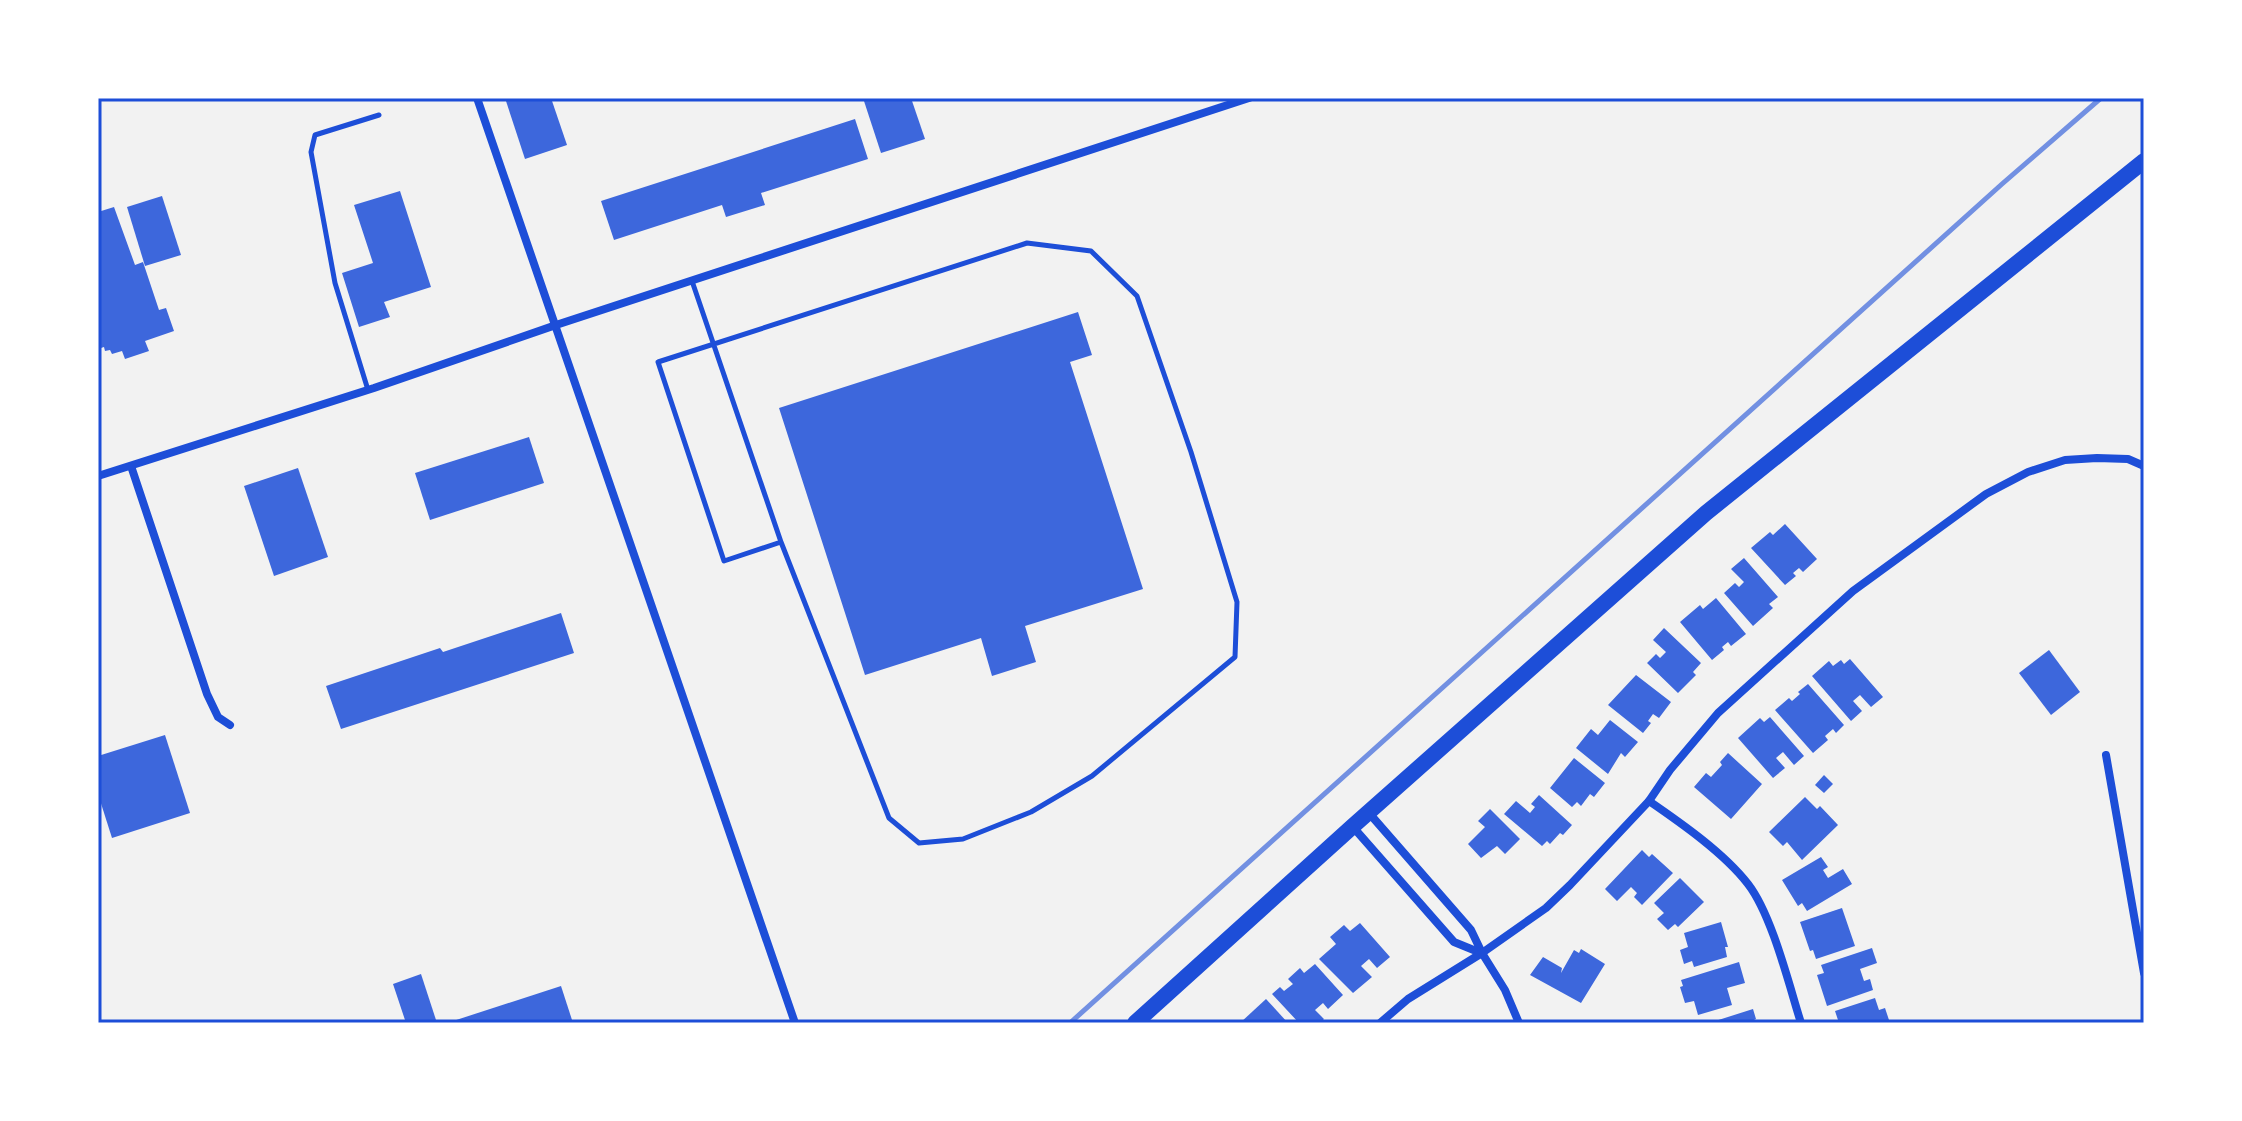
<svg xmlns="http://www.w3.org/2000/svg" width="2242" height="1121" font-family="Inter,sans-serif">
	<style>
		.building { fill: #3d67dc }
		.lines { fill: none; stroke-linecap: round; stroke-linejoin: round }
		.service { stroke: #1d4ed8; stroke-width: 5 }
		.minor { stroke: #1d4ed8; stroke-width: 8 }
		.primary { stroke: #1d4ed8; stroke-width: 16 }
		.rail { stroke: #7290e2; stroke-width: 5 }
		.neatline { fill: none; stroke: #1d4ed8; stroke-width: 3 }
	</style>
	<rect width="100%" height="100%" fill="#f2f2f2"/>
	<!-- building -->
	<g class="building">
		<polygon points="505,98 551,98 567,145 525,159"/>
		<polygon points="863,98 911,98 925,139 881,153"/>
		<polygon points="855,119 868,159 761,193 765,205 726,217 722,205 614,240 601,201"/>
		<polygon points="400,191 431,287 384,302 390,317 359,327 342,273 373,263 354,205"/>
		<polygon points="162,196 181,255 145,266 127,207"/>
		<polygon points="114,207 135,265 143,262 159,310 166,308 174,331 145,341 149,351 125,359 122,351 112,354 110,350 105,351 104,347 98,349 98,212"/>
		<polygon points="1078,312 1092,355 1070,362 1143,589 1025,626 1036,662 992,676 981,638 865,675 779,408"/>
		<polygon points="529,437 544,483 430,520 415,473"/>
		<polygon points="298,468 328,557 274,576 244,486"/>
		<polygon points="1785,524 1817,559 1803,572 1799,568 1793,573 1796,576 1785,585 1751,548 1770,532 1773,535"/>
		<polygon points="1744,558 1778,597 1769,604 1773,608 1753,626 1724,593 1735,583 1739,587 1744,582 1731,569"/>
		<polygon points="1716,598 1746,634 1731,646 1728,642 1722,647 1724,650 1712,660 1680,622 1700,605 1703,609"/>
		<polygon points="561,613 574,653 341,729 326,686 440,648 443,652"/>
		<polygon points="1664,628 1701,663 1693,672 1696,675 1678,693 1647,663 1656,654 1660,658 1666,652 1653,640"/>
		<polygon points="2049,650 2080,692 2051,715 2019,673"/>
		<polygon points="1850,659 1883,697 1871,707 1860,695 1853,701 1862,711 1851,721 1812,676 1829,661 1833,666 1841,660 1844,664"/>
		<polygon points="1636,675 1671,702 1659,718 1653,714 1648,721 1651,723 1643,733 1608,705"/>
		<polygon points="1808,684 1844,725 1836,733 1833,729 1825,736 1828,740 1813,753 1775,710 1789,698 1792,701 1800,694 1798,692"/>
		<polygon points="1770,717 1804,756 1794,765 1783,752 1776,758 1785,768 1773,778 1738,738 1760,718 1764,722"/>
		<polygon points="1610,720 1638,742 1625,757 1621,753 1608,774 1576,748 1591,729 1598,735"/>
		<polygon points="165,735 190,813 112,838 98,794 98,756"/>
		<polygon points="1728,753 1762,784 1731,819 1694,787 1706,773 1711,777 1722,765 1720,762"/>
		<polygon points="1574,758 1605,783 1594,797 1590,794 1581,806 1577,802 1572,807 1550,788"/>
		<polygon points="1824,775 1833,784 1824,793 1815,785"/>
		<polygon points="1539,795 1572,825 1563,835 1560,833 1550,844 1547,841 1542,846 1504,814 1516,801 1530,813 1535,807 1531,804"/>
		<polygon points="1805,797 1817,809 1820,806 1838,825 1802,860 1787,842 1783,846 1769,832"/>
		<polygon points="1490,809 1520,839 1505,854 1497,846 1481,858 1468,844 1485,827 1478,821"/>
		<polygon points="1642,850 1649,857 1652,854 1673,873 1642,905 1634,897 1637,893 1631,887 1617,901 1605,889"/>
		<polygon points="1821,857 1828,867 1823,870 1828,878 1843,869 1852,884 1807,911 1802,903 1798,906 1782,880"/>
		<polygon points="1680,878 1704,902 1678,927 1675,924 1668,930 1657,919 1664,913 1654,903"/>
		<polygon points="1842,908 1855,946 1816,959 1813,950 1810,951 1800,922"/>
		<polygon points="1721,922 1728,947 1725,947 1727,957 1694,967 1692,961 1684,964 1680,950 1688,947 1684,933"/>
		<polygon points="1360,923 1390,957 1377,968 1369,959 1361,966 1372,977 1353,993 1319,959 1336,944 1330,937 1344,925 1350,931"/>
		<polygon points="1872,948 1877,963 1860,969 1864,981 1870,979 1873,990 1827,1006 1817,975 1824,973 1821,965"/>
		<polygon points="1581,949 1605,964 1581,1003 1530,975 1543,957 1562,968 1561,973 1574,950 1579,953"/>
		<polygon points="1739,962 1745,983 1727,988 1732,1005 1698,1015 1694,1001 1685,1003 1680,987 1683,986 1681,980"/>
		<polygon points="1315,964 1343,995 1328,1009 1323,1003 1315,1010 1324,1019 1320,1023 1299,1023 1272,994 1280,987 1284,991 1293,984 1288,979 1300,968 1304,973"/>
		<polygon points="421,974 437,1023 406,1023 393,984"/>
		<polygon points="561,986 573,1023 450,1023 450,1022"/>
		<polygon points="1875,998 1879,1010 1885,1008 1890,1023 1839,1023 1835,1011"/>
		<polygon points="1266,999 1288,1023 1240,1023"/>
		<polygon points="1753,1009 1756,1019 1752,1021 1752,1023 1709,1023"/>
	</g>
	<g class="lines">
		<!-- service -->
		<g class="service">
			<polyline points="692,281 781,542 724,561 658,362 1027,243 1091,251 1137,296 1191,452 1237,602 1235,657 1092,776 1031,812 963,839 919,843 889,818 781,542"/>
			<polyline points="368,390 335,283 311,152 315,135 379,115"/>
		</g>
		<!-- minor -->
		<g class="minor">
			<polyline points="477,98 795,1023"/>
			<polyline points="131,466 207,694 218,717 230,725"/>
			<polyline points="98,476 374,388 556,325 1249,98"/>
			<polyline points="2106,755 2144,973"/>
			<path d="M 1649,801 C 1681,823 1724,853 1748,884 C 1772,915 1789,985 1801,1023"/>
			<polyline points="1369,813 1471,930 1482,953 1505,990 1519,1023"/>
			<polyline points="1353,827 1454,942 1481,953"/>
			<polyline points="1380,1023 1408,999 1482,953 1546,908 1570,885 1649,801 1670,770 1718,713 1853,591 1986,494 2028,472 2065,460 2097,458 2128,459 2144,466"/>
		</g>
		<!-- primary -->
		<polyline class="primary" points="1135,1023 1353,826 1706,513 2144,161"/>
		<!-- rail -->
		<polyline class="rail" points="1070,1023 2002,184 2101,98"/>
	</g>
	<!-- border -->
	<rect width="2242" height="1121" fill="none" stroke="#ffffff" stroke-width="200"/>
	<rect x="100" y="100" width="2042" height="921" class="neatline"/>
</svg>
